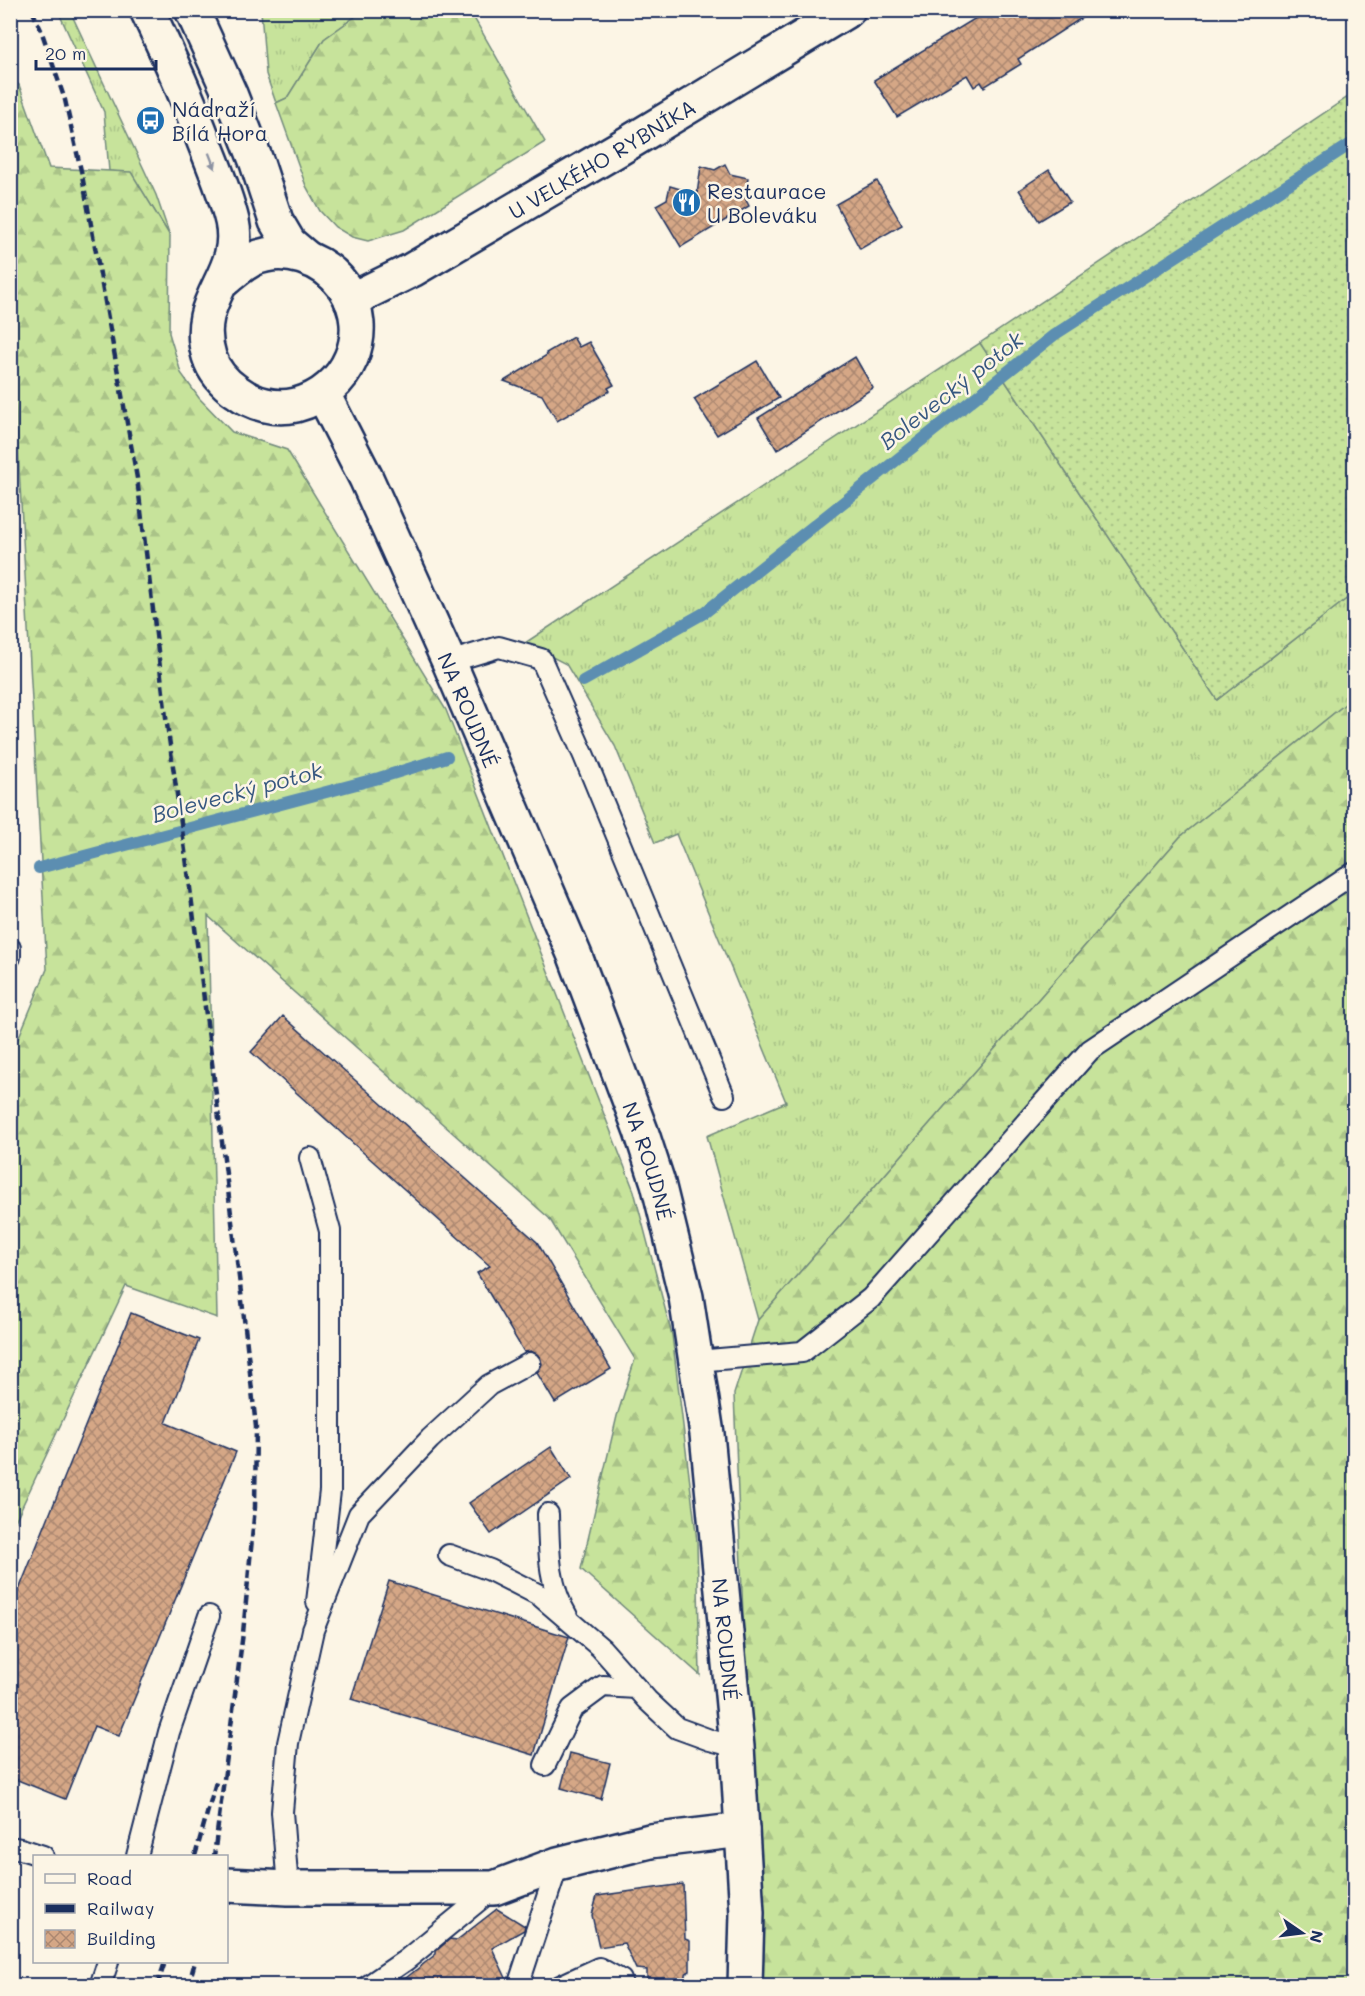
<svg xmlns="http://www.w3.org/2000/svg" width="1365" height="1996" font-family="Mali,sans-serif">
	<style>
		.grass { fill: url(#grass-tufts); stroke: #71897c; stroke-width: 1.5 }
		.forest { fill: url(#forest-firs); stroke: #71897c; stroke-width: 1.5 }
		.garden { fill: url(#garden-dots); stroke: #71897c; stroke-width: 1.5 }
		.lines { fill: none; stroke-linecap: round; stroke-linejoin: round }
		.stream { stroke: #5c8eb1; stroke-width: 12 }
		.building { fill: url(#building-cross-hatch); stroke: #1b2f5e; stroke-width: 1.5 }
		.service-casing { stroke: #1b2f5e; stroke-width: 24 }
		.minor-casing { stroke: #1b2f5e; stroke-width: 38 }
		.tertiary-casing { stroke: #1b2f5e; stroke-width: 38 }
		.secondary-casing { stroke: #1b2f5e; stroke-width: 38 }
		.service { stroke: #fcf5e5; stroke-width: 20 }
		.minor { stroke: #fcf5e5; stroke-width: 33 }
		.tertiary { stroke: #fcf5e5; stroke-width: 33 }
		.secondary { stroke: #fcf5e5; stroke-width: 33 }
		.rail { stroke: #1b2f5e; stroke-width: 4.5; stroke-dasharray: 9 4.5; stroke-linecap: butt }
		.oneway { fill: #8c92a2 }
		.labels { text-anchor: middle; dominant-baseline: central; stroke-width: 5; stroke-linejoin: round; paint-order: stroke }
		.poi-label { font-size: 21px; fill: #1b2f5e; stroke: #fcf5e5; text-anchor: start }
		.street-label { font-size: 21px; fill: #1b2f5e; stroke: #fcf5e5 }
		.water-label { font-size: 22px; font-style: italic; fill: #365780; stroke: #fcf5e5 }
	</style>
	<defs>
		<pattern id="grass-tufts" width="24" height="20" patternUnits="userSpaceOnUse" patternTransform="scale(1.5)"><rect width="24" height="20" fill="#c7e39b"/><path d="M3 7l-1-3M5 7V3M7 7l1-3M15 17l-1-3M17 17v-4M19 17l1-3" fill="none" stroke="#aac388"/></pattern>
		<pattern id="forest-firs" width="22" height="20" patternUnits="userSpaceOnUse" patternTransform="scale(1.5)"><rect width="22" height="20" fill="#c7e39b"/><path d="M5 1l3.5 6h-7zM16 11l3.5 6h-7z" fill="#aac388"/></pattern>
		<pattern id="garden-dots" width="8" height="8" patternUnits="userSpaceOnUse" patternTransform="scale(1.5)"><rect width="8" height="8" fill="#c7e39b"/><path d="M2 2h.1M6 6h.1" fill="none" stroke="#aac388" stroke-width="1.8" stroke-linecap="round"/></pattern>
		<pattern id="building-cross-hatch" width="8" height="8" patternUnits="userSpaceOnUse" patternTransform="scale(1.5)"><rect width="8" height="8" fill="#d5a786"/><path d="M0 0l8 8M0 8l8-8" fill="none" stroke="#ac8871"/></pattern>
	</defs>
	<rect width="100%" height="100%" fill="#fcf5e5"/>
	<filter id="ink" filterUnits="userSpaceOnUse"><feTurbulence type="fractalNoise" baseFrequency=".0167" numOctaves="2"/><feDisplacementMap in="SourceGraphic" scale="12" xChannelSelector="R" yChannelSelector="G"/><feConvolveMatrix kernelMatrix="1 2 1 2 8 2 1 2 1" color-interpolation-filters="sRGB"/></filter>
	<g filter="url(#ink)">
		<!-- grass -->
		<g class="grass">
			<polygon points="58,11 70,11 156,195 170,236 131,173 109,171 104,112"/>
			<polygon points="261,11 363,11 324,39 287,98 276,103 266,74"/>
			<polygon points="980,343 1217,700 1354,593 1354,697 1180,837 758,1320 707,1136 786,1102 676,834 655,843 615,746 566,664 525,643"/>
		</g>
		<!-- forest -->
		<g class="forest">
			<polygon points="363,11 470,11 545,142 404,230 368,241 352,237 335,227 320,211 306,186 276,103 287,98 324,39"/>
			<polygon points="11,78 19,85 49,168 131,172 170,236 169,333 181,373 199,398 232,432 287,450 446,710 634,1191 672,1335 697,1541 700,1675 581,1569 617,1416 635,1359 549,1218 208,916 217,1318 126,1286 11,1530 11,1056 47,969 11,324"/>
			<polygon points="1354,697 1354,1985 758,1985 734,1394 758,1320 1180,837"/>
		</g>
		<!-- garden -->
		<polygon class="garden" points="1354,93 1354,593 1217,700 980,343"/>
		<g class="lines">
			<!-- stream -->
			<g class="stream">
				<polyline points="583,681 704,613 1054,335 1354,142"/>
				<polyline points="39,868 379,778 447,757"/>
			</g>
		</g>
		<!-- building -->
		<g class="building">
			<polygon points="989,10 1094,10 1018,59 1021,64 984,87 981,82 974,87 967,75 897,117 874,80"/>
			<polygon points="725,164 730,174 748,178 744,196 749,206 681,247 656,205 667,199 670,186 697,194 701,166 715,170"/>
			<polygon points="1049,170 1070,202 1039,221 1019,190"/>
			<polygon points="877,181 902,225 860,249 836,204"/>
			<polygon points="573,337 579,347 589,342 614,385 608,388 610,391 557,421 542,395 504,381 547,355 546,353"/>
			<polygon points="855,357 873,388 777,450 758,418"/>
			<polygon points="757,361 779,398 717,435 694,399"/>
			<polygon points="283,1016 537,1242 611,1369 555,1403 537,1373 542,1364 540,1357 531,1351 524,1352 477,1273 490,1266 251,1052"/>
			<polygon points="131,1313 199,1340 166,1423 236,1452 119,1736 94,1726 65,1799 10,1777 10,1612"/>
			<polygon points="551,1447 571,1479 491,1534 469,1503"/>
			<polygon points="389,1581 569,1637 534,1755 351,1699"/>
			<polygon points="570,1753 610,1763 601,1799 561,1788"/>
			<polygon points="683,1884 685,1939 690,1941 690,1971 685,1974 685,1980 647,1986 647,1970 636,1969 624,1943 599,1947 592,1915 597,1896"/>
			<polygon points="497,1909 525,1926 524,1930 492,1948 507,1980 506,1986 396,1986 436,1954 436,1951 450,1939 457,1940"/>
		</g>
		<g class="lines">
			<defs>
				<g id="service">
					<polyline points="449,662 499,647 541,659 584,756 724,1096"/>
					<polyline points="10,948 10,957"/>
					<polyline points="310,1158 330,1231 330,1491 317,1602"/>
					<polyline points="697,1361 802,1352 871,1298 1090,1050 1354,873"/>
					<path d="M 548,1514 C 549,1550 548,1584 567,1616"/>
					<polyline points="449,1555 490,1570 539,1595 601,1648 647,1700 677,1728 710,1740 737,1747"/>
					<polyline points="545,1765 572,1709 603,1686 636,1688"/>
					<polyline points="10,1847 21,1849 43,1856"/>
					<polyline points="137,1856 169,1732 209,1616"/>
					<polyline points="288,1888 282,1812 288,1743 313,1630 359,1514 430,1439 489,1385 530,1363"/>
					<polyline points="100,1986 108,1962"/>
					<polyline points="368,1986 406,1960 494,1888"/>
					<polyline points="518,1986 558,1864"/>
					<polyline points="560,1986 599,1968 621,1980 622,1986"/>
				</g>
				<polyline id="minor" points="226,1885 288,1888 494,1888 558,1864 650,1841 742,1830"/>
				<g id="tertiary">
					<path id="s1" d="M 351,300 L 412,270 L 620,148 L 848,10"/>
				</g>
				<g id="secondary">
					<path d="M 147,10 C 168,54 188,99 205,144 C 215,169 226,195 232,221 C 244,276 191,298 209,356 C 213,370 224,383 236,391 C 253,404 275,410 296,405 C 348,392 375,332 344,287 C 324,258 283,245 251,260 C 240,266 231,274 222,282"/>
					<polyline points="192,10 230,94 257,163 276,221 289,243 308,259"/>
					<path id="s2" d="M 323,394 L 366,478 L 449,662 L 575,956 L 641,1131 L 658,1183 L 686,1297 L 707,1434 L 737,1747 L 747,1913 L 745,1986"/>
				</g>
			</defs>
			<!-- service casing -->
			<use href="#service" class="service-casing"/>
			<!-- minor casing -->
			<use href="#minor" class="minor-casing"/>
			<!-- tertiary casing -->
			<use href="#tertiary" class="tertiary-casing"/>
			<!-- secondary casing -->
			<use href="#secondary" class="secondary-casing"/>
			<!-- service -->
			<use href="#service" class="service"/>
			<!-- minor -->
			<use href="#minor" class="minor"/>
			<!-- tertiary -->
			<use href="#tertiary" class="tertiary"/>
			<!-- secondary -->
			<use href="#secondary" class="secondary"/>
			<!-- rail -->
			<g class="rail">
				<polyline points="32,10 41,30 65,100 82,175 137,478 166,717 188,872 243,1309 256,1427 255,1507 243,1633 214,1856"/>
				<polyline points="195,1856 216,1782"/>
				<polyline points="157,1986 165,1962"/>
				<polyline points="188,1986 195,1962"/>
			</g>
		</g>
		<!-- one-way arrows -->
		<defs><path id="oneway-solid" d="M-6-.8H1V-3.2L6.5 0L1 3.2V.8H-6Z" transform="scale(1.5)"/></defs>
		<use class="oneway" href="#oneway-solid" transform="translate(212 161) rotate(69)"/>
	</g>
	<!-- icons -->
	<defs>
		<symbol id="bus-disc" viewBox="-11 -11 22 22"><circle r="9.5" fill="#1f6fb2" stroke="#fcf5e5"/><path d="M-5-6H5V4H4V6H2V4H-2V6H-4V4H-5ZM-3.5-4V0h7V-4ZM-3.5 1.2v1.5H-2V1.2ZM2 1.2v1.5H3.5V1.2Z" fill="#fff"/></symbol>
		<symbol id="restaurant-disc" viewBox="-11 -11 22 22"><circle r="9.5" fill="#1f6fb2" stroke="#fcf5e5"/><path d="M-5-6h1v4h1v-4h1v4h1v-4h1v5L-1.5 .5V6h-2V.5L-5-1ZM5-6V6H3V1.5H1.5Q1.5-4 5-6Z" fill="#fff"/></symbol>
	</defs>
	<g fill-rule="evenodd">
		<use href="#bus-disc" x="134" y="104" width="33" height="33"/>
		<use href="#restaurant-disc" x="670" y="186" width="33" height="33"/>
	</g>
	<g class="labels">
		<!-- poi labels -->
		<g class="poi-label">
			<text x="172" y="108">Nádraží<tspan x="172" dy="24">Bílá Hora</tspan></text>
			<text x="707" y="190">Restaurace<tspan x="707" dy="24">U Boleváku</tspan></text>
		</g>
		<!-- street labels -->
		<g class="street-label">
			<text stroke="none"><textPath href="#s1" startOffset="288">U VELKÉHO RYBNÍKA</textPath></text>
			<text stroke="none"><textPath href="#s2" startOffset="348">NA ROUDNÉ</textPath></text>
			<text stroke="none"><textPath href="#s2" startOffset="834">NA ROUDNÉ</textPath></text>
			<text stroke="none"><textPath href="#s2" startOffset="1320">NA ROUDNÉ</textPath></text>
		</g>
		<!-- water labels -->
		<g class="water-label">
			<text transform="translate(951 390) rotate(-38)">Bolevecký potok</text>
			<text transform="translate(237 792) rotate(-15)">Bolevecký potok</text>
		</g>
	</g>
	<!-- margin -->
	<rect width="1365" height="1996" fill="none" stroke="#fcf5e5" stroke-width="36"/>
	<rect x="18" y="18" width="1329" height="1960" fill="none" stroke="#1b2f5e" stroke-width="2" filter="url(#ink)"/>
	<!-- legend -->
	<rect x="33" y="1855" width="195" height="108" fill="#fcf5e5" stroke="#a2a6af" stroke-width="1.5"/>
	<rect x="45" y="1874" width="30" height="9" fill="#fcf5e5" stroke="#a2a6af" stroke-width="1.5"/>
	<text x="87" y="1885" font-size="18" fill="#1b2f5e">Road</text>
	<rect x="45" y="1904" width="30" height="9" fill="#1b2f5e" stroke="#a2a6af" stroke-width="1.5"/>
	<text x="87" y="1915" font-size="18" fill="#1b2f5e">Railway</text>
	<rect x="45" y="1930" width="30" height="18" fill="url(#building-cross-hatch)" stroke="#a2a6af" stroke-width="1.5"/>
	<text x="87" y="1945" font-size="18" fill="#1b2f5e">Building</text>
	<!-- north arrow -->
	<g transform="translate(1302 1933) rotate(104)" stroke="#fcf5e5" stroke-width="4.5" paint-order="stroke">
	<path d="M0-4.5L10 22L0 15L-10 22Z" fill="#1b2f5e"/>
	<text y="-9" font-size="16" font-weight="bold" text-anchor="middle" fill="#1b2f5e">N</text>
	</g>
	<!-- scale -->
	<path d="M36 60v9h120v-9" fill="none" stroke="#1b2f5e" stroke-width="3"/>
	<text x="45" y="60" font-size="18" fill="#1b2f5e" stroke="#fcf5e5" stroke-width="4.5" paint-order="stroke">20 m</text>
</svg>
